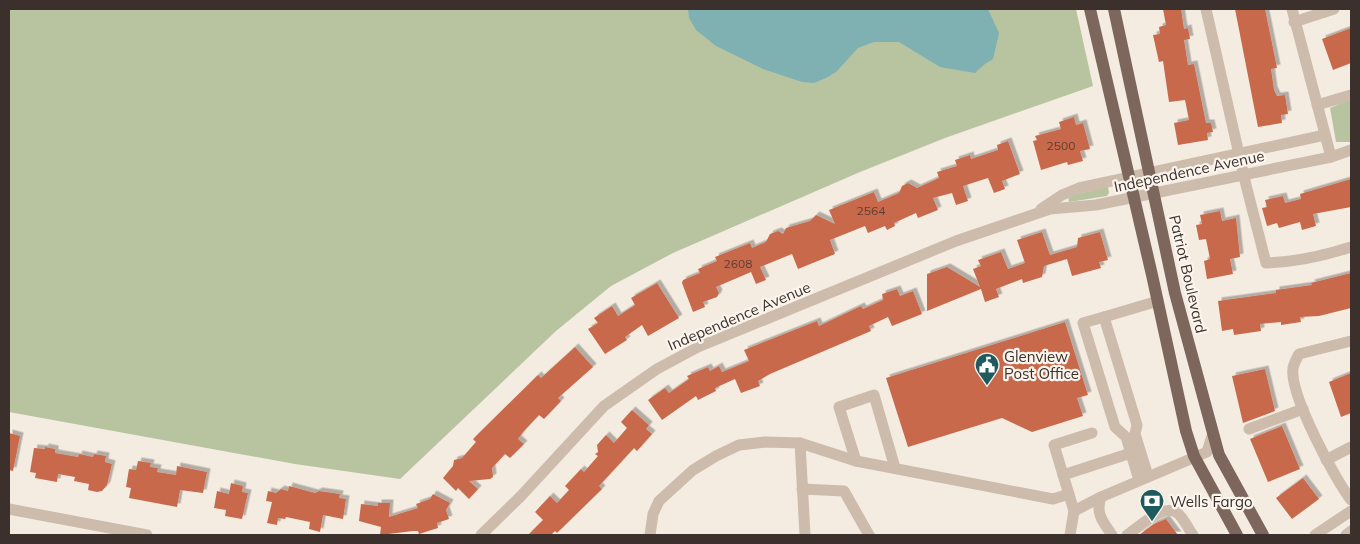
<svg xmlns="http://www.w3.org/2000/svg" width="1360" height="544" font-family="Mulish,sans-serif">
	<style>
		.green { fill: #b8c4a0 }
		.water { fill: #7fb0b2 }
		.building { fill: #c8694b; filter: url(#shadow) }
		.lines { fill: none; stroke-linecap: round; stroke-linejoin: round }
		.minor { stroke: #cdbbac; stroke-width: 11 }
		.major { stroke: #7d675c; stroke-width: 12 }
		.labels { text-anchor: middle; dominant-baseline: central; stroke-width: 4.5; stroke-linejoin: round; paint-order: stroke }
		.number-label { font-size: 12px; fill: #5e3e33 }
		.street-label { font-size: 15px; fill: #3b302b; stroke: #fbf5ee }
		.poi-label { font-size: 15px; fill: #3b302b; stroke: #fbf5ee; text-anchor: start }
	</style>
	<defs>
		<filter id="shadow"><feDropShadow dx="3.5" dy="-3.5" stdDeviation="0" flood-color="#0004"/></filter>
	</defs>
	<rect width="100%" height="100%" fill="#f4ebe1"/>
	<!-- green -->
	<g class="green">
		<polygon points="9,9 1076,9 1093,86 945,138 860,172 673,253 611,286 556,331 400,479 295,464 9,412"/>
		<polygon points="1351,99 1351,142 1336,142 1330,108"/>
		<polygon points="1108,187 1109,193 1107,196 1069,202 1068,196"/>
	</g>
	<!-- water -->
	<polygon class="water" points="688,9 988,9 999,33 993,59 985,64 975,73 940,67 899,42 874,42 858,48 836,72 826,78 814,83 802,82 763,69 716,46 696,30 689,18"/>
	<!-- building -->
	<g class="building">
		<polygon points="1163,9 1181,9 1184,29 1188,28 1190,39 1184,40 1188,65 1194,64 1206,123 1211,123 1213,132 1207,133 1208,140 1178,145 1174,123 1189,120 1185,100 1169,102 1163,61 1159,62 1153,35 1160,34 1159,27 1166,25"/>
		<polygon points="1235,9 1265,9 1277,68 1271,69 1274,90 1277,96 1285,95 1288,114 1281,115 1282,123 1258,127"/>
		<polygon points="1351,28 1351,63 1333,70 1322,39"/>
		<polygon points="1074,117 1076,125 1083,123 1090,149 1080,151 1083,161 1068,165 1067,162 1041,170 1033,141 1037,140 1035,136 1061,129 1059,122"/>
		<polygon points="1008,141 1020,174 1002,181 1005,189 994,193 988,178 963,186 968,201 956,205 952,193 933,198 938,210 918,218 916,213 894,223 895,226 887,230 885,226 868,233 865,226 830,240 835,254 798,269 792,254 760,267 766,280 756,284 751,272 716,287 719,293 717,297 703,302 705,307 693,312 682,283 683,280 700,273 698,269 717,261 715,257 750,243 752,248 766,242 770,234 778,231 783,234 786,228 810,221 816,215 835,224 829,210 874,192 878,202 899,193 902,186 908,183 917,188 939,178 937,172 957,166 955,160 970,155 971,159 998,150 997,145"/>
		<polygon points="1351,179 1351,207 1313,214 1316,226 1302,230 1300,222 1279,228 1277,223 1267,226 1262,208 1267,207 1265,200 1283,196 1285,203 1301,199 1300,194"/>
		<polygon points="1220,211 1222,221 1236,218 1240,257 1230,259 1233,274 1207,279 1204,261 1210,259 1206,239 1199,240 1196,225 1202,224 1200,215"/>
		<polygon points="1042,232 1050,255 1077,247 1078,238 1100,232 1108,260 1099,262 1101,268 1072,276 1067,259 1044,266 1042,277 1023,283 1022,279 996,289 999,297 985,302 981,289 927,311 927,274 947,267 980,287 973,269 981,266 978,260 1001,252 1008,269 1025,263 1017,240"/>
		<polygon points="1351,273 1351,308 1319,316 1300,317 1301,322 1281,325 1281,322 1260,324 1261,331 1234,335 1233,329 1222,331 1218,301 1276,293 1276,290 1312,285 1311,283"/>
		<polygon points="657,283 679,318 648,336 642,325 625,337 627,340 605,354 588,329 598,323 594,318 612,306 618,316 635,305 631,298"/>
		<polygon points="897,289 900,296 913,291 922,314 892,326 888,317 869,326 871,331 770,374 758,381 760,386 741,393 735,379 715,388 716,391 698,400 696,396 662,420 648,400 665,388 669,393 689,379 687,376 708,367 710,371 719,366 722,372 749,361 744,350 817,321 819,326 861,306 863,309 883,300 882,294"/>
		<polygon points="1065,322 1088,395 1077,398 1083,416 1032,432 1002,418 908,447 886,378"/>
		<polygon points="575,347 593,367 558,398 561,401 544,419 539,415 523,432 518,439 524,444 510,458 505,454 492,468 493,477 490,479 469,481 478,489 469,499 458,488 456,491 443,478 453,466 454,460 462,458 476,442 473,439 538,375 541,378"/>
		<polygon points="1265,369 1275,411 1243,423 1232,376"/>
		<polygon points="1351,373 1351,413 1341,417 1329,382"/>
		<polygon points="632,410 649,425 646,429 652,434 637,451 634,448 599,486 602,489 557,533 555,531 551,535 528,535 543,520 535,512 550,496 557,503 569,490 565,486 581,469 584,472 598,456 595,454 598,452 597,445 606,435 614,443 627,428 621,422"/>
		<polygon points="1282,426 1300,469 1268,482 1250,439"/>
		<polygon points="9,433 20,436 13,471 9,470"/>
		<polygon points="45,447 55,449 55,453 78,457 79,454 93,457 94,454 106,456 105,462 112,464 107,485 102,491 97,492 88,490 89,484 74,481 75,477 58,474 57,482 35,478 36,473 30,472 34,448 45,449"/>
		<polygon points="138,461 151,463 150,467 158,468 157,472 176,475 177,466 207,472 203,493 180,490 177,507 129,498 131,488 126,487 129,469 136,470"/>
		<polygon points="1303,478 1319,499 1292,519 1276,498"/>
		<polygon points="231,483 243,486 242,492 248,493 242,519 225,516 226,510 214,508 217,491 229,494"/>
		<polygon points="289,486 315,493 319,491 340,494 339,498 346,499 343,519 323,515 320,532 309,529 310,522 286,517 285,519 278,518 277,525 267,523 272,502 266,501 268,491 276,493 281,489 288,491"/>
		<polygon points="433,494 450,503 446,510 449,519 437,523 438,528 419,534 418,531 413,531 380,535 381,527 359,521 361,504 378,506 378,503 390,503 389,517 418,508 416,504 430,499"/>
		<polygon points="1166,519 1178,535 1139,535 1154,524"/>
	</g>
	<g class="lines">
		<!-- minor -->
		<g class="minor">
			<path d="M 1206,9 L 1246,185 L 1266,263 C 1296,262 1323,256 1351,247"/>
			<polyline points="1292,9 1331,157"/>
			<polyline points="1294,22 1334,9"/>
			<polyline points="1317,105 1351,95"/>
			<polyline points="1041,209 1062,195 1079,188 1325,135"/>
			<polyline points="1104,317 1158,301"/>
			<path d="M 1351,341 L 1299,354 C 1297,358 1294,363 1293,368 C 1289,394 1335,479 1351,500"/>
			<polyline points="1249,429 1303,409"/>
			<polyline points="800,443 805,535"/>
			<polyline points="1326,460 1351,447"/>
			<polyline points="856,461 839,407 874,395 895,468"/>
			<polyline points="1063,475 1131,453"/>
			<polyline points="1139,480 1126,437 1115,427 1083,323 1104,317 1137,425 1135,434 1148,476"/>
			<polyline points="802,489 844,491 869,535"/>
			<polyline points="9,509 147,535"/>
			<polyline points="1074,511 1054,445 1092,433"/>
			<polyline points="481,535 521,496 604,406 657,369 698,347 956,241 1050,209 1096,205 1331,157 1351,150"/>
			<polyline points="650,535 653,514 659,501 693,470 716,456 739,445 765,442 800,443 856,461 1053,499 1069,494"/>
			<polyline points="1070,535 1074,511 1101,497"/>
			<path d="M 1112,535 C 1103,522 1095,513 1101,497 L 1207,452 L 1213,433"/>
			<path d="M 1127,535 C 1138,528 1162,504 1176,512 C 1183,516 1188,529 1193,535"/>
			<polyline points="1315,535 1351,511"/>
			<polyline points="1346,535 1351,531"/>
		</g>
		<!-- major -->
		<g class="major">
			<polyline points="1090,9 1152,275 1186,431 1194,456 1237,535"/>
			<polyline points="1114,9 1175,293 1213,433 1219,455 1263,535"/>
		</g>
	</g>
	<!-- icons -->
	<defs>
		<symbol id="civic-pin" viewBox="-11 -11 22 30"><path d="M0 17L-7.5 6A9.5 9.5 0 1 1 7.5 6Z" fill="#1f5a5e" stroke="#fbf5ee"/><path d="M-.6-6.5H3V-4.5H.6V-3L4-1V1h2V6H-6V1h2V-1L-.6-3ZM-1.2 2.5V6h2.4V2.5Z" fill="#fff"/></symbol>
		<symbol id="bank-pin" viewBox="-11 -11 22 30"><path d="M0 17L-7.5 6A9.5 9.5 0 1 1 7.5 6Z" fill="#1f5a5e" stroke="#fbf5ee"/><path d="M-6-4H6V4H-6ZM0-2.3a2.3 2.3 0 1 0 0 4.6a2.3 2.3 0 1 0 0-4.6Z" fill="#fff"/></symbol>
	</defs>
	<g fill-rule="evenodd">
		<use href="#civic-pin" x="973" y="351" width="28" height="38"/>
		<use href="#bank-pin" x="1138" y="487" width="28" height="38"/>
	</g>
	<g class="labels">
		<!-- number labels -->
		<g class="number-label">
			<text x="1061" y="145">2500</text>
			<text x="871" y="210">2564</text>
			<text x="738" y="263">2608</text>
		</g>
		<!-- street labels -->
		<g class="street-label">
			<text transform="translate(1189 171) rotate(-12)">Independence Avenue</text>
			<text transform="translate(1188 274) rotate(77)">Patriot Boulevard</text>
			<text transform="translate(739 316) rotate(-23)">Independence Avenue</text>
		</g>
		<!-- poi labels -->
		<g class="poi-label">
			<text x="1004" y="356">Glenview<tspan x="1004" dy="17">Post Office</tspan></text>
			<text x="1170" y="501">Wells Fargo</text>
		</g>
	</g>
	<!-- border -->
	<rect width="1360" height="544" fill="none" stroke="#3b302b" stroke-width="20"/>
</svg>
